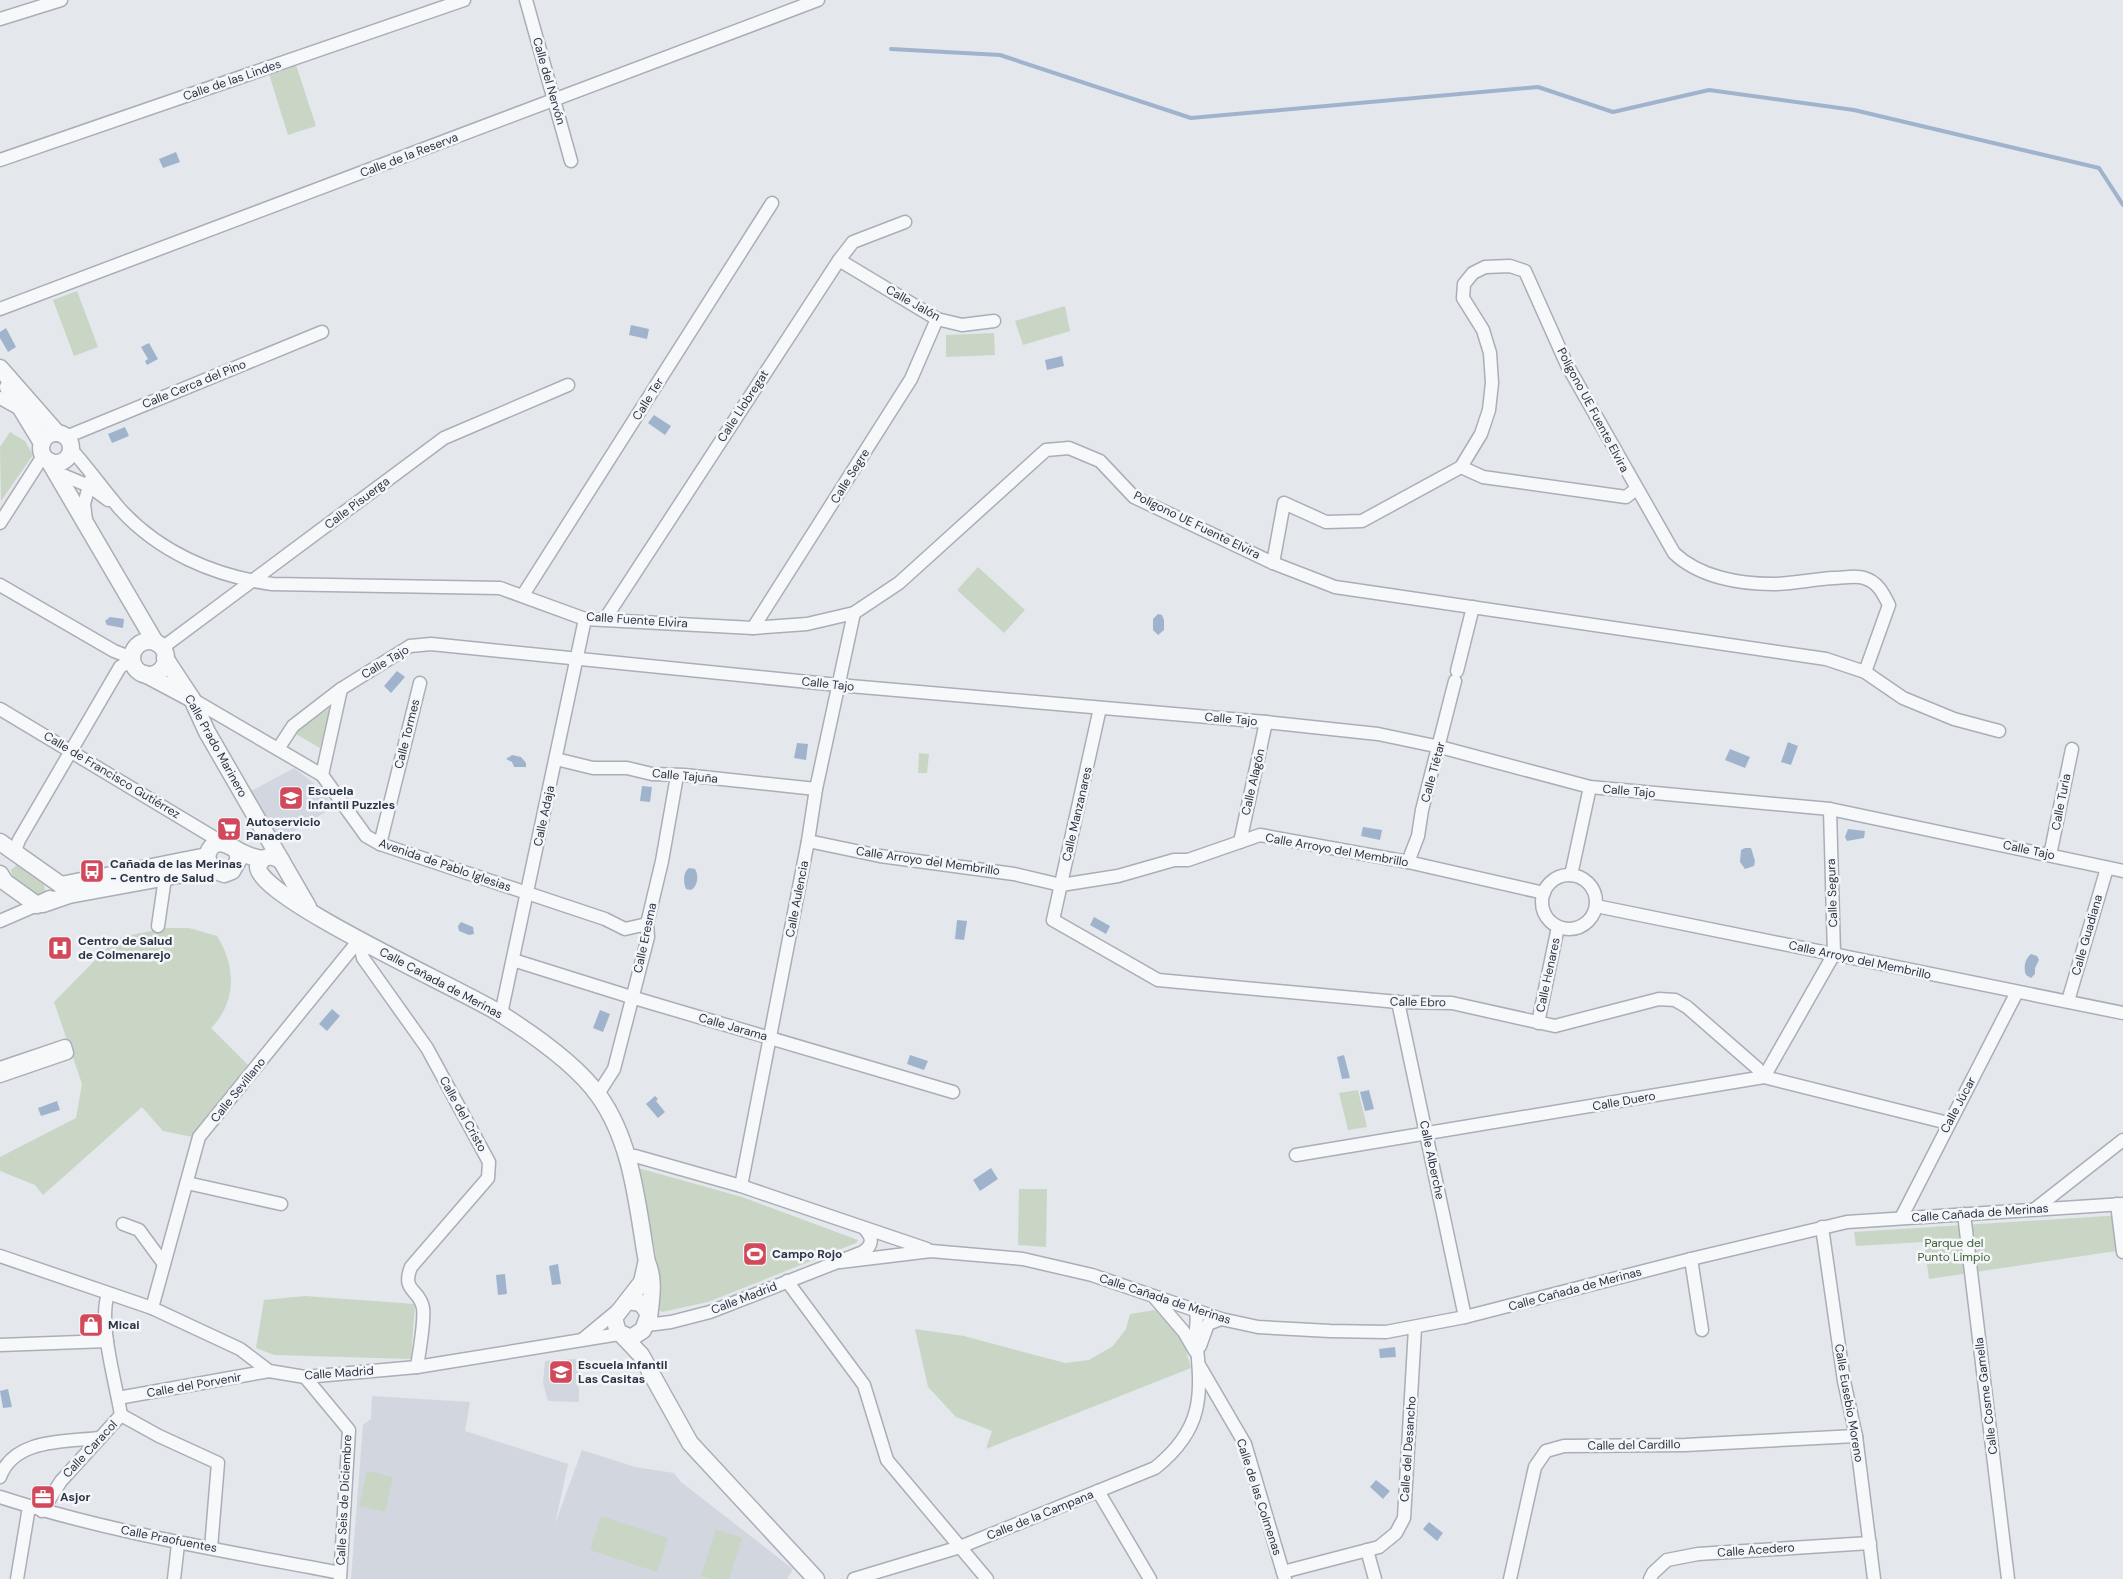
<svg xmlns="http://www.w3.org/2000/svg" width="2123" height="1579" font-family="'DM Sans',sans-serif">
	<style>
		.built { fill: #d2d6de }
		.green { fill: #c9d6c5 }
		.water { fill: #9fb4cc }
		.lines { fill: none; stroke-linecap: round; stroke-linejoin: round }
		.stream { stroke: #9fb4cc; stroke-width: 4 }
		.minor-casing { stroke: #a9aeb7; stroke-width: 15 }
		.tertiary-casing { stroke: #a9aeb7; stroke-width: 19 }
		.minor { stroke: #f7f8fa; stroke-width: 12 }
		.tertiary { stroke: #f7f8fa; stroke-width: 16 }
		.labels { text-anchor: middle; dominant-baseline: central; stroke-width: 5; stroke-linejoin: round; paint-order: stroke }
		.street-label { font-size: 12px; fill: #2b3445; stroke: #f4f6f9 }
		.poi-label { font-size: 12px; font-weight: bold; fill: #2b3445; stroke: #f4f6f9; text-anchor: start }
		.park-label { font-size: 12px; fill: #3f6138; stroke: #f4f6f9 }
	</style>
	<rect width="100%" height="100%" fill="#e4e7ec"/>
	<!-- built -->
	<g class="built">
		<polygon points="294,768 320,788 334,807 277,841 251,791"/>
		<polygon points="578,1359 579,1402 548,1401 543,1383 545,1361"/>
		<polygon points="372,1396 470,1402 465,1431 568,1464 555,1524 582,1450 635,1467 674,1473 681,1482 793,1569 787,1579 351,1579 363,1425 371,1419"/>
	</g>
	<!-- green -->
	<g class="green">
		<polygon points="296,65 316,126 288,135 269,74"/>
		<polygon points="77,291 98,347 74,356 53,300"/>
		<polygon points="1065,306 1070,331 1023,345 1015,321"/>
		<polygon points="994,333 995,355 946,357 946,335"/>
		<polygon points="10,432 25,441 33,455 1,501 0,447"/>
		<polygon points="978,567 1025,610 1004,633 957,590"/>
		<polygon points="330,708 320,748 294,733"/>
		<polygon points="919,753 929,754 927,773 918,773"/>
		<polygon points="17,865 44,884 45,893 37,895 13,878 11,870"/>
		<path d="M 165,928 L 189,928 L 217,936 C 236,966 237,1002 211,1028 L 248,1065 L 194,1132 L 193,1137 L 163,1131 L 142,1107 L 43,1195 L 35,1185 L 0,1171 L 0,1157 L 76,1118 L 82,1084 L 54,1002 L 112,943 L 122,937 Z"/>
		<polygon points="1358,1090 1367,1127 1348,1130 1339,1093"/>
		<polygon points="638,1168 742,1197 858,1240 856,1243 708,1302 662,1312 658,1309 656,1255"/>
		<polygon points="1019,1189 1047,1189 1046,1247 1018,1245"/>
		<polygon points="2123,1215 2123,1250 1929,1279 1924,1242 1856,1246 1854,1232"/>
		<polygon points="305,1296 415,1304 411,1359 274,1355 256,1348 264,1300"/>
		<polygon points="1155,1310 1183,1340 1191,1368 986,1449 992,1431 956,1417 928,1387 915,1329 964,1336 1065,1363 1089,1360 1113,1346 1126,1329 1130,1314"/>
		<polygon points="367,1471 393,1477 385,1512 359,1506"/>
		<polygon points="601,1516 668,1538 657,1572 590,1550"/>
		<polygon points="716,1529 742,1538 729,1579 709,1579 701,1576"/>
	</g>
	<!-- water -->
	<g class="water">
		<polygon points="176,152 180,162 163,168 159,159"/>
		<polygon points="631,325 649,329 647,339 629,335"/>
		<polygon points="6,328 16,347 8,352 0,338 0,332"/>
		<polygon points="149,343 158,359 147,365 145,361 148,359 141,347"/>
		<polygon points="1062,356 1064,366 1047,370 1045,360"/>
		<polygon points="654,415 671,426 665,435 648,423"/>
		<polygon points="125,427 129,436 112,443 108,434"/>
		<polygon points="1158,614 1162,615 1164,620 1164,630 1158,635 1153,630 1153,619"/>
		<polygon points="110,617 124,619 123,628 107,625 105,621"/>
		<polygon points="397,671 405,677 391,693 384,686"/>
		<polygon points="1788,742 1798,746 1791,765 1781,762"/>
		<polygon points="797,743 808,744 806,760 794,758"/>
		<polygon points="1730,749 1750,757 1745,768 1725,760"/>
		<polygon points="512,755 521,757 526,763 526,767 514,767 512,762 506,759"/>
		<polygon points="642,786 652,787 650,802 640,801"/>
		<polygon points="1363,827 1382,830 1380,840 1361,836"/>
		<polygon points="1848,829 1865,831 1864,838 1847,841 1845,837"/>
		<polygon points="1745,848 1751,848 1755,861 1754,866 1745,869 1740,862 1741,850"/>
		<path d="M 689,868 L 695,869 C 699,875 698,886 691,890 L 686,889 C 683,882 683,872 689,868 Z"/>
		<polygon points="1094,917 1110,926 1106,934 1090,925"/>
		<polygon points="957,920 967,921 964,940 955,939"/>
		<polygon points="461,922 473,927 474,934 469,935 459,931 458,926"/>
		<path d="M 2031,954 L 2037,956 L 2039,960 L 2035,968 L 2035,974 L 2031,978 L 2026,975 C 2023,967 2025,959 2031,954 Z"/>
		<polygon points="332,1009 340,1016 327,1031 319,1024"/>
		<polygon points="600,1010 610,1014 603,1032 593,1028"/>
		<polygon points="910,1055 928,1061 924,1070 907,1064"/>
		<polygon points="1344,1055 1350,1078 1342,1079 1337,1057"/>
		<polygon points="1369,1090 1374,1109 1365,1111 1360,1092"/>
		<polygon points="655,1096 658,1099 656,1101 665,1112 658,1118 646,1104"/>
		<polygon points="57,1101 60,1110 41,1116 38,1108"/>
		<polygon points="991,1168 998,1179 980,1191 973,1180"/>
		<polygon points="558,1264 561,1284 552,1285 549,1266"/>
		<polygon points="505,1274 507,1294 498,1295 496,1275"/>
		<polygon points="1395,1347 1396,1357 1380,1358 1379,1349"/>
		<polygon points="8,1389 12,1407 3,1408 0,1391"/>
		<polygon points="1376,1480 1390,1491 1383,1499 1370,1487"/>
		<polygon points="1429,1522 1443,1533 1437,1541 1423,1529"/>
	</g>
	<g class="lines">
		<!-- stream -->
		<polyline class="stream" points="891,49 1000,55 1191,118 1538,87 1613,112 1709,90 1854,110 2099,168 2123,205"/>
		<defs>
			<g id="minor">
				<polyline points="526,0 571,161"/>
				<polyline points="0,19 61,0"/>
				<polyline points="0,160 464,0"/>
				<polyline points="839,260 937,319 962,325 994,321"/>
				<polyline points="0,309 818,0"/>
				<polyline points="0,398 20,409"/>
				<polyline points="66,437 322,332"/>
				<path d="M 71,449 C 88,468 103,489 120,509 C 159,552 214,576 272,584 L 500,588 L 585,619 L 753,628 L 807,624 L 854,613 L 899,583 L 1046,450 L 1069,448 L 1100,461 L 1134,497 L 1273,563 L 1335,587 L 1826,659 L 1865,672 L 1903,698 L 1954,719 L 1999,731"/>
				<polyline points="1461,467 1483,477 1626,497 1636,489"/>
				<polyline points="53,471 89,486 108,500"/>
				<polyline points="86,520 84,504 91,479"/>
				<polyline points="0,523 43,456"/>
				<path d="M 1273,563 L 1284,503 L 1326,522 L 1362,521 L 1461,467 L 1481,434 L 1489,410 L 1492,383 L 1490,353 L 1483,330 L 1463,298 L 1464,284 L 1473,273 L 1485,267 L 1510,266 L 1525,271 L 1567,365 L 1674,553 C 1699,577 1739,584 1773,584 C 1793,584 1813,579 1834,578 C 1843,578 1856,575 1864,578 C 1878,582 1883,593 1889,605 L 1865,672"/>
				<polyline points="0,585 114,651 132,658"/>
				<polyline points="523,595 772,203"/>
				<polyline points="605,619 839,260 853,242 905,222"/>
				<polyline points="753,628 911,379 937,319"/>
				<polyline points="162,648 444,438 568,385"/>
				<polyline points="1457,671 1473,607"/>
				<polyline points="192,699 322,775 366,836 380,844 605,919 625,929 647,924"/>
				<polyline points="1100,708 1053,920 1158,980 1398,1002 1452,1003 1555,1026 1659,999 1675,1000 1687,1007 1757,1068 1764,1077 1834,954 1830,809"/>
				<polyline points="0,709 223,843"/>
				<polyline points="278,749 293,726 341,689 410,646 431,644 838,685 1266,722 1378,734 1440,747 1590,787 1830,809 2123,871"/>
				<polyline points="556,759 593,768 627,768 652,774 684,775 816,789"/>
				<polyline points="322,775 341,689"/>
				<polyline points="808,841 880,856 1014,874 1061,885 1118,876 1174,860 1188,860 1260,835 1408,862 1544,893"/>
				<polyline points="1240,842 1266,722"/>
				<polyline points="380,844 420,683"/>
				<polyline points="14,853 19,840 120,667 132,660"/>
				<polyline points="2050,855 2072,749"/>
				<polyline points="1408,862 1418,836 1422,810 1455,681"/>
				<polyline points="1571,875 1590,787"/>
				<circle cx="1569" cy="902" r="27"/>
				<polyline points="1596,906 2123,1013"/>
				<polyline points="0,921 37,905"/>
				<polyline points="158,926 165,878"/>
				<path d="M 359,940 L 363,958 L 427,1048 L 489,1162 L 488,1178 L 411,1267 C 401,1292 420,1289 423,1308 C 425,1322 419,1352 417,1367"/>
				<polyline points="513,960 631,997 953,1092"/>
				<polyline points="2068,1001 2107,868"/>
				<polyline points="1398,1002 1465,1317"/>
				<polyline points="501,1014 585,619"/>
				<polyline points="1538,1023 1558,927"/>
				<polyline points="0,1068 65,1046 67,1053 0,1076"/>
				<polyline points="598,1094 614,1069 648,937 647,924 662,861 677,776"/>
				<polyline points="1296,1155 1764,1077 1948,1123"/>
				<polyline points="627,1157 635,1156 741,1186 927,1249"/>
				<polyline points="187,1183 281,1204"/>
				<polyline points="741,1186 808,841 816,789 854,613"/>
				<polyline points="2117,1204 2123,1252"/>
				<polyline points="2035,1209 2123,1140"/>
				<polyline points="1964,1214 2008,1579"/>
				<polyline points="1901,1218 2017,992"/>
				<polyline points="123,1224 139,1230 164,1264"/>
				<polyline points="1822,1227 1844,1381 1856,1436 1874,1579"/>
				<polyline points="0,1256 152,1308 240,1349 269,1371 305,1377 417,1367 619,1334"/>
				<polyline points="1691,1259 1702,1330"/>
				<polyline points="840,1262 931,1251 1023,1259 1092,1275 1221,1319 1258,1327 1330,1331 1386,1332 1465,1317 1691,1259 1847,1222 2123,1204"/>
				<polyline points="787,1281 864,1385 887,1460 987,1579"/>
				<polyline points="1155,1298 1184,1332 1195,1351"/>
				<polyline points="152,1308 199,1137 359,940"/>
				<path d="M 647,1325 L 671,1322 L 710,1312 L 863,1252 C 873,1245 873,1238 865,1229"/>
				<polyline points="583,1339 618,1310"/>
				<polyline points="0,1345 107,1341"/>
				<polyline points="1200,1346 1208,1324 1221,1319"/>
				<polyline points="1199,1365 1245,1444 1285,1579"/>
				<polyline points="305,1377 349,1430 340,1579"/>
				<polyline points="118,1398 269,1371"/>
				<polyline points="121,1415 159,1436 218,1463 211,1548"/>
				<path d="M 0,1477 C 14,1438 66,1442 100,1438"/>
				<polyline points="1098,1491 1150,1579"/>
				<path d="M 0,1497 C 111,1533 226,1551 340,1573"/>
				<path d="M 42,1511 L 61,1481 L 121,1415 C 116,1383 98,1324 108,1294"/>
				<polyline points="1367,1550 1375,1579"/>
				<polyline points="1283,1572 1379,1547 1396,1533 1404,1518 1415,1328"/>
				<polyline points="17,1579 29,1507"/>
				<polyline points="174,1579 178,1544"/>
				<path d="M 854,1579 L 960,1547 L 1155,1468 C 1204,1429 1202,1395 1196,1338 C 1195,1328 1198,1321 1196,1311"/>
				<polyline points="1510,1579 1535,1467 1546,1451 1564,1446 1685,1445 1856,1436"/>
				<polyline points="1650,1579 1653,1573 1667,1560 1698,1554 1870,1543"/>
			</g>
			<g id="tertiary">
				<polyline points="0,368 57,433"/>
				<polyline points="8,387 42,443"/>
				<circle cx="56" cy="448" r="15"/>
				<polyline points="49,461 155,642"/>
				<circle cx="149" cy="658" r="17"/>
				<polyline points="165,658 192,699 207,732 308,907"/>
				<polyline points="145,674 192,699"/>
				<polyline points="0,842 61,885 207,856"/>
				<path d="M 236,849 L 239,859 L 232,871 L 224,874 L 211,869 L 207,856 C 214,833 230,847 243,853 C 249,856 256,858 262,859"/>
				<path d="M 281,860 L 271,856 L 262,859 L 258,867 C 260,899 465,991 501,1014 C 534,1035 577,1065 599,1096 C 633,1144 637,1206 647,1262 C 655,1280 651,1299 649,1318"/>
				<polyline points="0,874 5,882 37,905 50,899"/>
				<polyline points="43,904 69,895 211,869"/>
				<polyline points="628,1301 641,1303 649,1314 643,1330 631,1338 618,1332 614,1318 642,1282 646,1264"/>
				<polyline points="622,1335 641,1355 690,1443 816,1579"/>
			</g>
		</defs>
		<!-- minor casing -->
		<use href="#minor" class="minor-casing"/>
		<!-- tertiary casing -->
		<use href="#tertiary" class="tertiary-casing"/>
		<!-- minor -->
		<use href="#minor" class="minor"/>
		<!-- tertiary -->
		<use href="#tertiary" class="tertiary"/>
	</g>
	<!-- icons -->
	<defs>
		<symbol id="school-square" viewBox="-11 -11 22 22"><rect x="-9" y="-9" width="18" height="18" rx="4" fill="#d1495b" stroke="#f4f6f9"/><path d="M0-5L7-2L0 1L-7-2ZM-4 1L0 2.5L4 1V4Q0 6-4 4Z" fill="#fff"/></symbol>
		<symbol id="supermarket-square" viewBox="-11 -11 22 22"><rect x="-9" y="-9" width="18" height="18" rx="4" fill="#d1495b" stroke="#f4f6f9"/><path d="M-6-5.5h2.5l.6 2H6L4.5 2H-2.5L-4.4-4H-6ZM-1.5 3.2a1.3 1.3 0 1 0 .1 0ZM3 3.2a1.3 1.3 0 1 0 .1 0Z" fill="#fff"/></symbol>
		<symbol id="bus-square" viewBox="-11 -11 22 22"><rect x="-9" y="-9" width="18" height="18" rx="4" fill="#d1495b" stroke="#f4f6f9"/><path d="M-5-6H5V4H4V6H2V4H-2V6H-4V4H-5ZM-3.5-4V0h7V-4ZM-3.5 1.2v1.5H-2V1.2ZM2 1.2v1.5H3.5V1.2Z" fill="#fff"/></symbol>
		<symbol id="hospital-square" viewBox="-11 -11 22 22"><rect x="-9" y="-9" width="18" height="18" rx="4" fill="#d1495b" stroke="#f4f6f9"/><path d="M-5-5h3v3.5h4V-5h3V5h-3V1.5h-4V5h-3Z" fill="#fff"/></symbol>
		<symbol id="stadium-square" viewBox="-11 -11 22 22"><rect x="-9" y="-9" width="18" height="18" rx="4" fill="#d1495b" stroke="#f4f6f9"/><path d="M0-5a6.5 5 0 1 0 0 10a6.5 5 0 1 0 0-10ZM-3.5-1.8h7v3.6h-7Z" fill="#fff"/></symbol>
		<symbol id="shop-square" viewBox="-11 -11 22 22"><rect x="-9" y="-9" width="18" height="18" rx="4" fill="#d1495b" stroke="#f4f6f9"/><path d="M-5-2.5h2.3a2.7 3.5 0 0 1 5.4 0H5L5.5 6h-11ZM-1.5-2.5h3a1.5 2.3 0 0 0-3 0Z" fill="#fff"/></symbol>
		<symbol id="office-square" viewBox="-11 -11 22 22"><rect x="-9" y="-9" width="18" height="18" rx="4" fill="#d1495b" stroke="#f4f6f9"/><path d="M-6-3h4V-5.5h4V-3h4V5H-6ZM-1-4.5V-3h2v-1.5ZM-6 0V1H6V0Z" fill="#fff"/></symbol>
	</defs>
	<g fill-rule="evenodd">
		<use href="#school-square" x="277" y="784" width="28" height="28"/>
		<use href="#supermarket-square" x="215" y="815" width="28" height="28"/>
		<use href="#bus-square" x="78" y="857" width="28" height="28"/>
		<use href="#hospital-square" x="46" y="934" width="28" height="28"/>
		<use href="#stadium-square" x="741" y="1240" width="28" height="28"/>
		<use href="#shop-square" x="77" y="1311" width="28" height="28"/>
		<use href="#school-square" x="547" y="1358" width="28" height="28"/>
		<use href="#office-square" x="29" y="1483" width="28" height="28"/>
	</g>
	<g class="labels">
		<!-- street labels -->
		<g class="street-label">
			<text transform="translate(232 80) rotate(-19)">Calle de las Lindes</text>
			<text transform="translate(549 81) rotate(74)">Calle del Nervón</text>
			<text transform="translate(409 155) rotate(-21)">Calle de la Reserva</text>
			<text transform="translate(913 303) rotate(29)">Calle Jalón</text>
			<text transform="translate(194 384) rotate(-22)">Calle Cerca del Pino</text>
			<text transform="translate(648 399) rotate(-58)">Calle Ter</text>
			<text transform="translate(743 406) rotate(-57)">Calle Llobregat</text>
			<text transform="translate(1593 410) rotate(62)">Polígono UE Fuente Elvira</text>
			<text transform="translate(850 476) rotate(-58)">Calle Segre</text>
			<text transform="translate(357 503) rotate(-37)">Calle Pisuerga</text>
			<text transform="translate(1197 525) rotate(26)">Polígono UE Fuente Elvira</text>
			<text transform="translate(637 620) rotate(4)">Calle Fuente Elvira</text>
			<text transform="translate(385 662) rotate(-31)">Calle Tajo</text>
			<text transform="translate(828 684) rotate(6)">Calle Tajo</text>
			<text transform="translate(1231 719) rotate(5)">Calle Tajo</text>
			<text transform="translate(407 734) rotate(-76)">Calle Tormes</text>
			<text transform="translate(216 746) rotate(61)">Calle Prado Marinero</text>
			<text transform="translate(1433 772) rotate(-75)">Calle Tiétar</text>
			<text transform="translate(112 775) rotate(31)">Calle de Francisco Gutiérrez</text>
			<text transform="translate(685 776) rotate(5)">Calle Tajuña</text>
			<text transform="translate(1253 782) rotate(-77)">Calle Alagón</text>
			<text transform="translate(1629 791) rotate(5)">Calle Tajo</text>
			<text transform="translate(2061 802) rotate(-79)">Calle Turia</text>
			<text transform="translate(1077 814) rotate(-77)">Calle Manzanares</text>
			<text transform="translate(544 816) rotate(-78)">Calle Adaja</text>
			<text transform="translate(1337 850) rotate(10)">Calle Arroyo del Membrillo</text>
			<text transform="translate(2029 850) rotate(12)">Calle Tajo</text>
			<text transform="translate(928 861) rotate(8)">Calle Arroyo del Membrillo</text>
			<text transform="translate(445 865) rotate(19)">Avenida de Pablo Iglesias</text>
			<text transform="translate(1832 893) rotate(-92)">Calle Segura</text>
			<text transform="translate(797 899) rotate(-79)">Calle Aulencia</text>
			<text transform="translate(2087 935) rotate(-74)">Calle Guadiana</text>
			<text transform="translate(645 938) rotate(-78)">Calle Eresma</text>
			<text transform="translate(1860 960) rotate(12)">Calle Arroyo del Membrillo</text>
			<text transform="translate(1548 975) rotate(-78)">Calle Henares</text>
			<text transform="translate(441 983) rotate(28)">Calle Cañada de Merinas</text>
			<text transform="translate(1418 1002) rotate(1)">Calle Ebro</text>
			<text transform="translate(733 1027) rotate(16)">Calle Jarama</text>
			<text transform="translate(238 1090) rotate(-51)">Calle Sevillano</text>
			<text transform="translate(1624 1101) rotate(-10)">Calle Duero</text>
			<text transform="translate(1958 1105) rotate(-62)">Calle Júcar</text>
			<text transform="translate(463 1114) rotate(61)">Calle del Cristo</text>
			<text transform="translate(1432 1160) rotate(78)">Calle Alberche</text>
			<text transform="translate(1980 1213) rotate(-4)">Calle Cañada de Merinas</text>
			<text transform="translate(1575 1289) rotate(-15)">Calle Cañada de Merinas</text>
			<text transform="translate(744 1298) rotate(-21)">Calle Madrid</text>
			<text transform="translate(1165 1299) rotate(18)">Calle Cañada de Merinas</text>
			<text transform="translate(339 1373) rotate(-4)">Calle Madrid</text>
			<text transform="translate(194 1385) rotate(-10)">Calle del Porvenir</text>
			<text transform="translate(1986 1396) rotate(-97)">Calle Cosme Gamella</text>
			<text transform="translate(1849 1403) rotate(80)">Calle Eusebio Moreno</text>
			<text transform="translate(1634 1445) rotate(-1)">Calle del Cardillo</text>
			<text transform="translate(90 1449) rotate(-47)">Calle Caracol</text>
			<text transform="translate(1408 1449) rotate(-86)">Calle del Desancho</text>
			<text transform="translate(1259 1497) rotate(72)">Calle de las Colmenas</text>
			<text transform="translate(344 1500) rotate(-87)">Calle Seis de Diciembre</text>
			<text transform="translate(1040 1515) rotate(-22)">Calle de la Campana</text>
			<text transform="translate(169 1539) rotate(11)">Calle Praofuentes</text>
			<text transform="translate(1756 1550) rotate(-4)">Calle Acedero</text>
		</g>
		<!-- poi labels -->
		<g class="poi-label">
			<text x="308" y="791">Escuela<tspan x="308" dy="14">Infantil Puzzles</tspan></text>
			<text x="246" y="822">Autoservicio<tspan x="246" dy="14">Panadero</tspan></text>
			<text x="110" y="864">Cañada de las Merinas<tspan x="110" dy="14">- Centro de Salud</tspan></text>
			<text x="78" y="941">Centro de Salud<tspan x="78" dy="14">de Colmenarejo</tspan></text>
			<text x="772" y="1254">Campo Rojo</text>
			<text x="108" y="1325">Micai</text>
			<text x="578" y="1365">Escuela Infantil<tspan x="578" dy="14">Las Casitas</tspan></text>
			<text x="60" y="1497">Asjor</text>
		</g>
		<!-- park labels -->
		<g class="park-label">
			<text x="1954" y="1243">Parque del<tspan x="1954" dy="14">Punto Limpio</tspan></text>
		</g>
	</g>
</svg>
